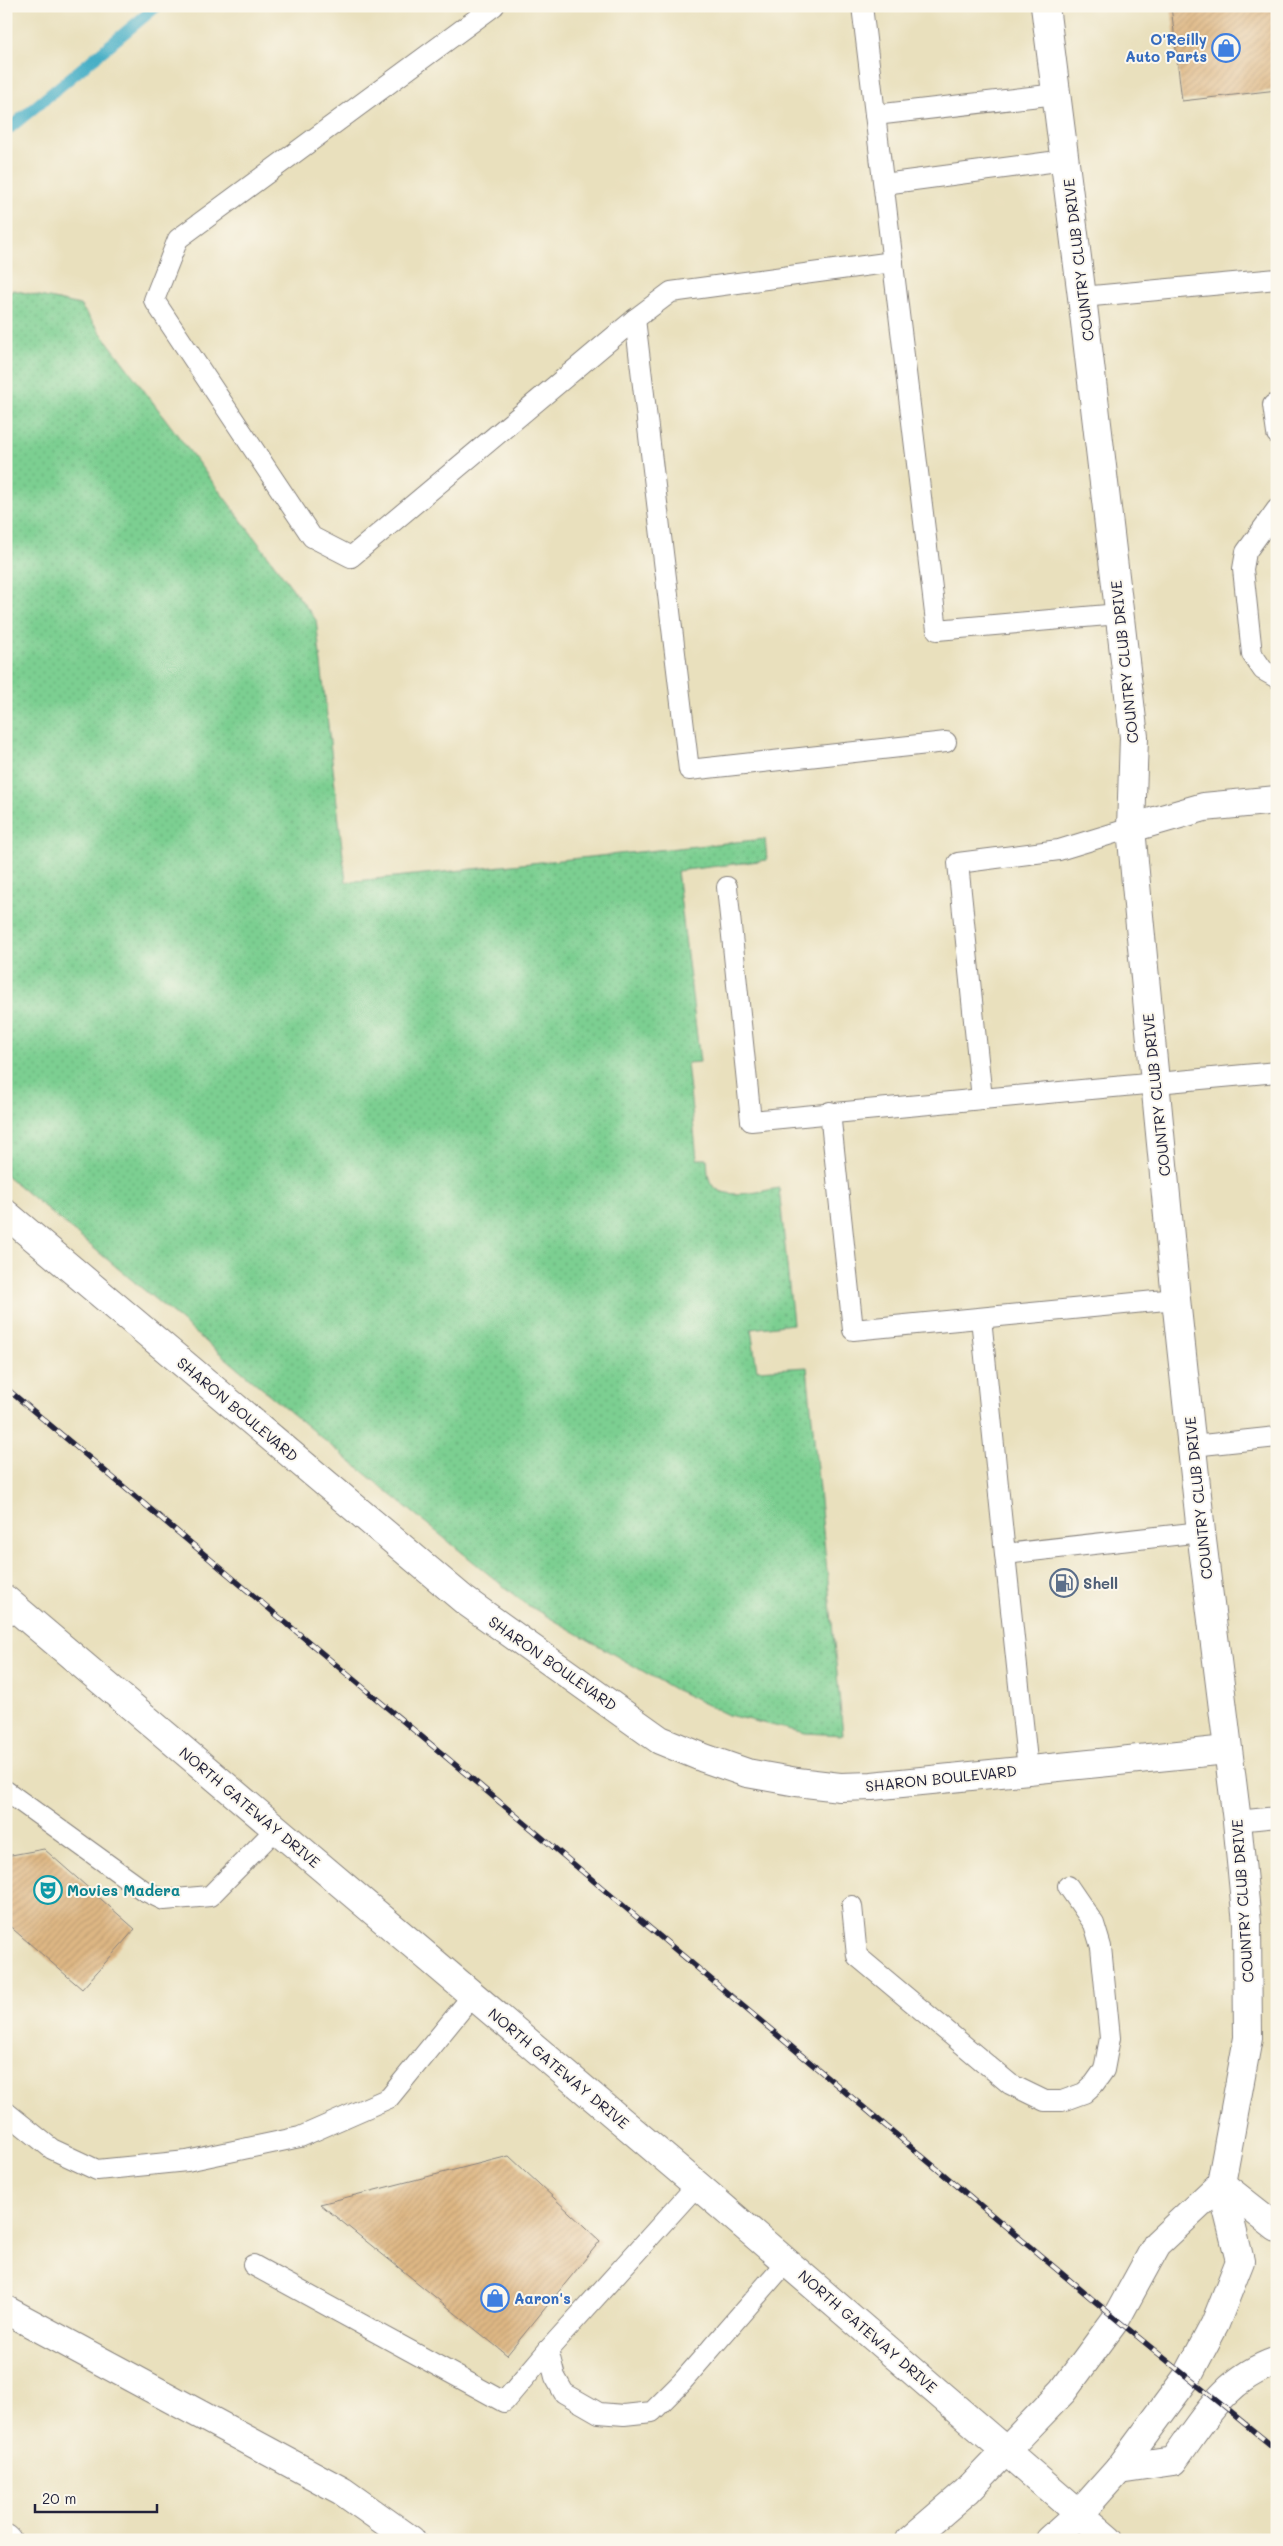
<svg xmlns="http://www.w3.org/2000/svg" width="1283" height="2546" font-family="Mali,sans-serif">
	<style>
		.grass { fill: url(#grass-dots); stroke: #4f7866 }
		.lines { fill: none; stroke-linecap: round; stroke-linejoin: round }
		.stream { stroke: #47afc6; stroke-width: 12 }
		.building { fill: url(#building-hatch) }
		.service-casing { stroke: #86817c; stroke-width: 22 }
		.minor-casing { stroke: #86817c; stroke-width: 30 }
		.tertiary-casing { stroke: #86817c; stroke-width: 30 }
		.secondary-casing { stroke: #86817c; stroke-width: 30 }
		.motorway-casing { stroke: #86817c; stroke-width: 30 }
		.service { stroke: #fff; stroke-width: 20 }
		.minor { stroke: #fff; stroke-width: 28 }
		.tertiary { stroke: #fff; stroke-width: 28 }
		.secondary { stroke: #fff; stroke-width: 28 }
		.motorway { stroke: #fff; stroke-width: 28 }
		.rail-casing { stroke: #22223b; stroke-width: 5.5 }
		.rail { stroke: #fbf7ec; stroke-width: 4; stroke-dasharray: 11; stroke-linecap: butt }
		.labels { text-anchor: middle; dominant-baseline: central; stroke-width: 4; stroke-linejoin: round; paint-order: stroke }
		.shop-label { font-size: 15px; font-weight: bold; fill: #366cbe; stroke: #fbf7ec; text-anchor: end }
		.street-label { font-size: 15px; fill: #22223b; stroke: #fbf7ec }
		.service-label { font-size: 15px; font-weight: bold; fill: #4e5e75; stroke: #fbf7ec; text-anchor: start }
		.culture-label { font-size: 15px; font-weight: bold; fill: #0d838f; stroke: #fbf7ec; text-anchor: start }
	</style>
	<defs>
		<pattern id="grass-dots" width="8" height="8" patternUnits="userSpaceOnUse" patternTransform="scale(1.25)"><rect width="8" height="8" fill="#7ccf91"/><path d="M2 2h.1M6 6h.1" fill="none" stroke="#6bb17e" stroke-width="1.8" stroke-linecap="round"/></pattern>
		<pattern id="building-hatch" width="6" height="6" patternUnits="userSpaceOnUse" patternTransform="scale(1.25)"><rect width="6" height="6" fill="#deb784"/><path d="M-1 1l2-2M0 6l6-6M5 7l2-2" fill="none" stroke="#be9d73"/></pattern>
	</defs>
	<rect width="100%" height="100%" fill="#fbf7ec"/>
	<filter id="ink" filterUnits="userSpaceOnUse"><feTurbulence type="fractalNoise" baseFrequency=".02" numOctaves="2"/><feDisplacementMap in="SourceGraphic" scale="10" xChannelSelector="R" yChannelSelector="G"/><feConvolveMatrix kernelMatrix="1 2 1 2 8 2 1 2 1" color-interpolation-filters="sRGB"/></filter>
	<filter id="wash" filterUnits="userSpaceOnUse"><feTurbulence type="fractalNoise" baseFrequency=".0096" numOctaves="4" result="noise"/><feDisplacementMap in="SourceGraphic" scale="20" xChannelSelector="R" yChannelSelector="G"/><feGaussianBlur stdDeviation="1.12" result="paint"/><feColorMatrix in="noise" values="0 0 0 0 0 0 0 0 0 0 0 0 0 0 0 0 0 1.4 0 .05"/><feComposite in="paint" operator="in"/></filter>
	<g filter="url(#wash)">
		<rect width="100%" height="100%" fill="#e9e0bd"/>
		<!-- grass -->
		<path class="grass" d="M 13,290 L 80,305 L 316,620 L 346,882 L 765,839 L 767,860 L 677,871 L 700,1062 L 687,1063 L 697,1159 L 707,1159 C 708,1165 707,1172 709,1178 C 715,1204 761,1191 779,1188 L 793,1324 L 751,1329 L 757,1370 L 807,1367 L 843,1735 L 805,1733 L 728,1715 L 674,1689 L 524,1603 L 324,1440 L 6,1175 L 6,295 Z"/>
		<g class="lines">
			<!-- stream -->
			<polyline class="stream" points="6,131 157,6"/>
		</g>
		<g id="blocks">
			<!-- building -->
			<g class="building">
				<polygon points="1171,6 1277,6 1277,90 1182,101"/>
				<polygon points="44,1849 135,1929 82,1989 6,1923 6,1856"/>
				<polygon points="509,2156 600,2241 507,2355 320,2204"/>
			</g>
		</g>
	</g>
	<g filter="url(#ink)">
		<use href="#blocks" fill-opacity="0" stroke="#86817c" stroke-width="1"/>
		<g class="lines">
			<defs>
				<g id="service">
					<polyline points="494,6 178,239 154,300 312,537 351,557 635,319 671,292 893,262"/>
					<polyline points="862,6 937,630 1119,614"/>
					<polyline points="875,115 1057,94"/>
					<polyline points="884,184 1065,160"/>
					<polyline points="1082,297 1277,279"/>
					<polyline points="635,319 689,770 946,742"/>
					<polyline points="1277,405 1273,405 1277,434"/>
					<polyline points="1277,509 1246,552 1243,569 1252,654 1263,670 1277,678"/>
					<polyline points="1131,828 1059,850 958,863 982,1099 1277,1072"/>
					<polyline points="727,887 751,1121 982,1099"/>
					<polyline points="830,1112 853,1330 1176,1299"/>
					<polyline points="981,1318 1005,1554 1201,1532"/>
					<polyline points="1193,1446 1277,1437"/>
					<polyline points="1005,1554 1028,1770"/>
					<polyline points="6,1791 143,1890 164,1900 210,1896 276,1829"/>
					<polyline points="1237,1821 1277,1817"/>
					<polyline points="852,1906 857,1956 1010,2084 1045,2101 1062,2101 1084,2093 1094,2084 1104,2070 1110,2038 1101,1947 1094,1924 1068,1886"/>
					<polyline points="6,2112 52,2149 97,2170 187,2161 300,2137 389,2098 473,1995"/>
					<polyline points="697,2185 548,2350 555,2377 564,2393 599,2413 624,2415 652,2412 682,2382 787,2261"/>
					<polyline points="253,2265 504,2402 548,2350"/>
				</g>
				<polyline id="minor" points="6,1214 464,1600 660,1740 704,1758 747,1773 797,1782 840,1787 872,1786 1227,1750"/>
				<g id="tertiary">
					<polyline points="1131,828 1204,807 1277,800"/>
					<polyline points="1221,2184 1277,2228"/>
				</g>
				<g id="secondary">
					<polyline points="1045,6 1082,297 1134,737 1131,828 1137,895 1176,1299 1201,1532 1237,1821 1247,1923 1248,2038 1221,2184 1240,2261 1215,2324 1187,2377 1119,2469 1079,2514 1050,2540"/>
					<polyline points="6,1600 697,2185 1109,2540"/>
					<path d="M 1119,2469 L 1173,2461 C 1204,2419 1224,2379 1277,2361"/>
					<polyline points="910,2540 967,2491 1063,2391 1116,2319 1157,2244 1221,2184"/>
				</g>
				<g id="motorway">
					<polyline points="6,2310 342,2491 411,2540"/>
					<polyline points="6,2539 7,2540"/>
				</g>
			</defs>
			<!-- service casing -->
			<use href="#service" class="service-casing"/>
			<!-- minor casing -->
			<use href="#minor" class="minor-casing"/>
			<!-- tertiary casing -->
			<use href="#tertiary" class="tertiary-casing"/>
			<!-- secondary casing -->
			<use href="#secondary" class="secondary-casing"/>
			<!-- motorway casing -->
			<use href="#motorway" class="motorway-casing"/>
			<!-- service -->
			<use href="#service" class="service"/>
			<!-- minor -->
			<use href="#minor" class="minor"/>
			<!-- tertiary -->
			<use href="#tertiary" class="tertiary"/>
			<!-- secondary -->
			<use href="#secondary" class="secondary"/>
			<!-- motorway -->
			<use href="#motorway" class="motorway"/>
			<defs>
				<polyline id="rail" points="6,1388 1116,2319 1277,2450"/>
			</defs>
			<!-- rail casing -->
			<use href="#rail" class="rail-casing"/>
			<!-- rail -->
			<use href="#rail" class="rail"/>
		</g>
	</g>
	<!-- icons -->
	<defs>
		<symbol id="shop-ring" viewBox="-11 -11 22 22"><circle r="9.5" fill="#fbf7ec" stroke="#3f7fe0" stroke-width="1.5"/><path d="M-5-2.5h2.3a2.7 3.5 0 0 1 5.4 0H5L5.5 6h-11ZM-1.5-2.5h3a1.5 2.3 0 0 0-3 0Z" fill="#3f7fe0"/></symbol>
		<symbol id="fuel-ring" viewBox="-11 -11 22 22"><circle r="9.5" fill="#fbf7ec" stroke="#5c6f8a" stroke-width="1.5"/><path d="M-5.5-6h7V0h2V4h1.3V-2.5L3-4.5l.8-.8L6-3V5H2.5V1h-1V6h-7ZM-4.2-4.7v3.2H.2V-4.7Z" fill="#5c6f8a"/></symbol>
		<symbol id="theatre-ring" viewBox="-11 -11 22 22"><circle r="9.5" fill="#fbf7ec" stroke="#0f9aa8" stroke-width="1.5"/><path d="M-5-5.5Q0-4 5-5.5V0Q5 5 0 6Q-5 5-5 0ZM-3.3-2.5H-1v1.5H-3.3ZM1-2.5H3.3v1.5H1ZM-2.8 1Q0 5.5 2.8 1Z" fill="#0f9aa8"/></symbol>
	</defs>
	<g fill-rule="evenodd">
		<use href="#shop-ring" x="1210" y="32" width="32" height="32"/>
		<use href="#fuel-ring" x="1048" y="1567" width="32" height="32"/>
		<use href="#theatre-ring" x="32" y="1874" width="32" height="32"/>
		<use href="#shop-ring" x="479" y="2282" width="32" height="32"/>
	</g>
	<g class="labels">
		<!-- shop labels -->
		<g class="shop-label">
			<text x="1207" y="39">O'Reilly<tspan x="1207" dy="17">Auto Parts</tspan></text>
			<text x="514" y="2298" text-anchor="start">Aaron's</text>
		</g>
		<!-- street labels -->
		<g class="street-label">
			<text transform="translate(1078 260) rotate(-97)">COUNTRY CLUB DRIVE</text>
			<text transform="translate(1124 662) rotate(-96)">COUNTRY CLUB DRIVE</text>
			<text transform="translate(1156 1095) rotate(-96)">COUNTRY CLUB DRIVE</text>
			<text transform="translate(238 1409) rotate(40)">SHARON BOULEVARD</text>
			<text transform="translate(1198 1498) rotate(-96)">COUNTRY CLUB DRIVE</text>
			<text transform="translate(553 1663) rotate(35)">SHARON BOULEVARD</text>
			<text transform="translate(941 1778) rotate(-6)">SHARON BOULEVARD</text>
			<text transform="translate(250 1807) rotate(40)">NORTH GATEWAY DRIVE</text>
			<text transform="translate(1242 1901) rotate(-94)">COUNTRY CLUB DRIVE</text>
			<text transform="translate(559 2068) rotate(40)">NORTH GATEWAY DRIVE</text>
			<text transform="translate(868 2331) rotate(41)">NORTH GATEWAY DRIVE</text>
		</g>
		<!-- service labels -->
		<g class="service-label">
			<text x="1083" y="1583">Shell</text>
		</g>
		<!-- culture labels -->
		<g class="culture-label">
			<text x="67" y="1890">Movies Madera</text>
		</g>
	</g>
	<!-- margin -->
	<rect width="1283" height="2546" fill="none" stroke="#fbf7ec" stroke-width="25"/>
	<!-- scale -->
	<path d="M35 2504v8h122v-8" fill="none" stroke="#22223b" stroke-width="2.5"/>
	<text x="42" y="2504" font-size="15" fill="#22223b" stroke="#fbf7ec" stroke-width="4" paint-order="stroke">20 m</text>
</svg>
